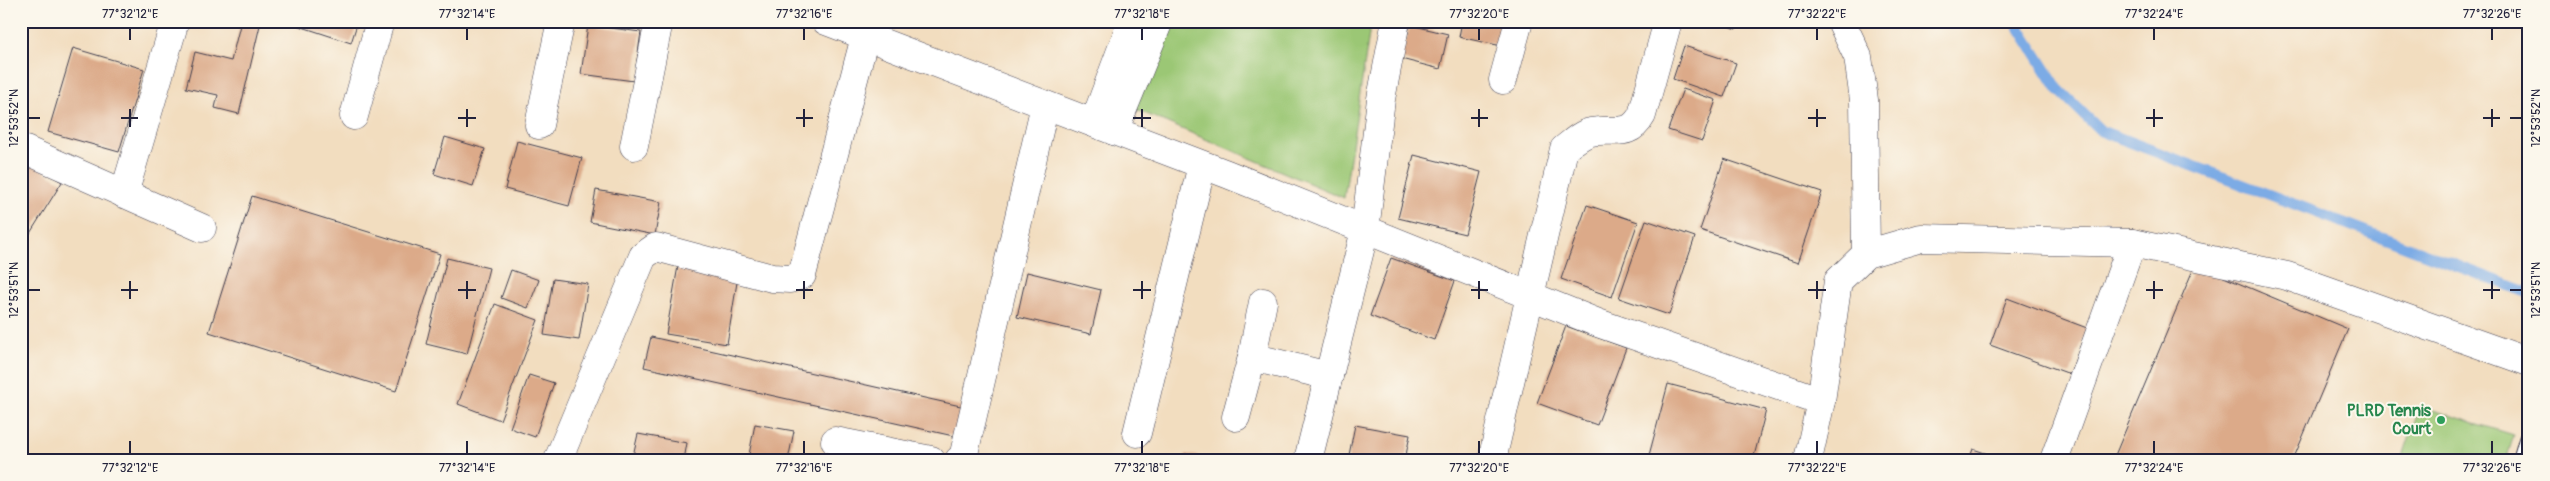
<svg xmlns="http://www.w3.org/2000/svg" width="2550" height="481" font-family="Pangolin,sans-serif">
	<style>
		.green { fill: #9bc774; stroke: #5e7458 }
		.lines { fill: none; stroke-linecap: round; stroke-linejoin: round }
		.stream { stroke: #7babe5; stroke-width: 11 }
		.building { fill: #dcaa89 }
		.service-casing { stroke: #413e4f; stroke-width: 22 }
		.minor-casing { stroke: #413e4f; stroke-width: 29 }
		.tertiary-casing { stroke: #413e4f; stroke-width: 29 }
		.service { stroke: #fff; stroke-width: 20 }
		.minor { stroke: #fff; stroke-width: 28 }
		.tertiary { stroke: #fff; stroke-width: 28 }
		.ticks { fill: none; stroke: #22223b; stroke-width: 2 }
		.leisure-dot { fill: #2e9e5b; stroke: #fbf7ec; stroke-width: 2 }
		.labels { text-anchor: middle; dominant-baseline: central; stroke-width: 4; stroke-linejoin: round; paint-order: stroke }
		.leisure-label { font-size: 16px; font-weight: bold; fill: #27864d; stroke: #fbf7ec; text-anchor: end }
		.neatline { fill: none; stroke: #22223b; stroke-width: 2 }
		.ticks-label { font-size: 12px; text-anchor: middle; fill: #22223b }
	</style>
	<rect width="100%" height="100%" fill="#fbf7ec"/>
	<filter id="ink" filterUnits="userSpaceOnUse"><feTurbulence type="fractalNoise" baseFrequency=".02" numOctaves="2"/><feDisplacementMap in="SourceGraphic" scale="10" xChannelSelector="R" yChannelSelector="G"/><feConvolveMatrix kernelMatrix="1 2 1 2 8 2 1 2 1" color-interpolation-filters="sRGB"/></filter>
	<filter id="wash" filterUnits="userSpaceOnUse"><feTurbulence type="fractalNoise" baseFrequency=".0096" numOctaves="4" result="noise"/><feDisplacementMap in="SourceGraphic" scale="20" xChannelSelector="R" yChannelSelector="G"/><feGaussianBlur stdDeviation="1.12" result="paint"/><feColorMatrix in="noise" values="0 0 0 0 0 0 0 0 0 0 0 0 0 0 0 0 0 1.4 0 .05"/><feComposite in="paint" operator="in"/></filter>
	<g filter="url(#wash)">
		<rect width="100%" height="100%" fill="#f2ddbf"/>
		<!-- green -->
		<g class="green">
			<polygon points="1167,21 1371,21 1344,198 1130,107"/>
			<polygon points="2420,406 2514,435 2506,460 2402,460"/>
		</g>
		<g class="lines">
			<!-- stream -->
			<polyline class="stream" points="2015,21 2058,89 2101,131 2529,293"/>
		</g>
		<g id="blocks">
			<!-- building -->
			<g class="building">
				<polygon points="241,21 261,21 239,114 215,108 218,95 186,88 195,52 231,61"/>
				<polygon points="284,21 358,21 351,43"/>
				<polygon points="632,21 649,21 648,26"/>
				<polygon points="1434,21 1449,21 1448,26"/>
				<polygon points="1462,21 1508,21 1502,46 1459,37"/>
				<polygon points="1714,21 1739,21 1736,29"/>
				<polygon points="588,25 641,32 634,81 581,74"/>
				<polygon points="1410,25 1448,34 1440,69 1401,59"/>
				<polygon points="1684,46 1736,63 1724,97 1673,79"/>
				<polygon points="73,48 144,69 119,152 48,132"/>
				<polygon points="1683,89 1716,100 1702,141 1668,130"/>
				<polygon points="445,137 485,149 473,186 434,174"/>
				<polygon points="517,141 582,158 569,206 505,189"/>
				<polygon points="1414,155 1481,172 1465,234 1398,218"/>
				<polygon points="21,158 62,182 27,238 21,235"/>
				<polygon points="1724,159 1822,192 1798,263 1700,230"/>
				<polygon points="596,190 661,202 655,235 590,222"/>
				<polygon points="252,196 440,254 396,391 209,332"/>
				<polygon points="1587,205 1638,222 1612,297 1561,279"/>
				<polygon points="1646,220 1695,237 1669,315 1619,298"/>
				<polygon points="447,258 489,268 467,354 426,344"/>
				<polygon points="1391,258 1455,281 1434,340 1370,316"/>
				<polygon points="2195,265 2348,329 2293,460 2113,460"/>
				<polygon points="678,266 738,276 727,344 666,334"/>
				<polygon points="511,270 539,280 528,308 501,298"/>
				<polygon points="1027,272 1101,290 1091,334 1017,317"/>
				<polygon points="553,279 588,284 579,340 544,335"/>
				<polygon points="2007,298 2087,328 2070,374 1990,345"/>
				<polygon points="495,304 538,320 500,420 458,404"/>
				<polygon points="1566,326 1626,348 1597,425 1537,403"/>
				<polygon points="651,337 965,407 958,437 644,367"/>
				<polygon points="529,375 554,383 535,437 510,428"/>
				<polygon points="1668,384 1766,410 1753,460 1648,459"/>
				<polygon points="755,424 794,431 788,460 748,460"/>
				<polygon points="1355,425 1410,435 1405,460 1348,460"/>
				<polygon points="638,434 687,443 684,460 632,460"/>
				<polygon points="1973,449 2003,459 2003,460 1969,460"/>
				<polygon points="1185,454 1213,459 1212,460 1184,460"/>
			</g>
		</g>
	</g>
	<g filter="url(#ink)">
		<use href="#blocks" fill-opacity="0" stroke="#413e4f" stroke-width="1"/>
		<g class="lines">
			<defs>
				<polyline id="service" points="2523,460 2529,440"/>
				<g id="minor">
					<polyline points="826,21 1227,174 1598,323 1821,401"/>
					<polyline points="1841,21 1858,57 1864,100 1866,254"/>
					<polyline points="1503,80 1519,21"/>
					<polyline points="354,116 380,21"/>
					<polyline points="1094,123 1132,21"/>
					<polyline points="539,125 561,21"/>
					<polyline points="1114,131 1159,21"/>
					<polyline points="634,146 659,21"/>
					<polyline points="21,148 202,228"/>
					<polyline points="124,194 175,21"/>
					<polyline points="1252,357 1329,376"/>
					<polyline points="1236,417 1252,357 1263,302"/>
					<polyline points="1137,433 1202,165"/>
					<polyline points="835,441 931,460"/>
					<polyline points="558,460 643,256 656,247 772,278 790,279 802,275 865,37"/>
					<polyline points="959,460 963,458 1045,105"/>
					<polyline points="1308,460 1365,230 1381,99 1396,21"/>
					<path d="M 1492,460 L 1564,149 C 1572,143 1581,134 1591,132 C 1613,127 1629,139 1642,115 L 1668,21"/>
					<polyline points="2054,460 2132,243"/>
				</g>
				<polyline id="tertiary" points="1808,460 1821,401 1838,281 1866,254 1921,238 2132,243 2287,276 2529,362"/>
			</defs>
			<!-- service casing -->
			<use href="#service" class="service-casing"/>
			<!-- minor casing -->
			<use href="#minor" class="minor-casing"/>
			<!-- tertiary casing -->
			<use href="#tertiary" class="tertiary-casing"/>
			<!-- service -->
			<use href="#service" class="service"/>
			<!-- minor -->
			<use href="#minor" class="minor"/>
			<!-- tertiary -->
			<use href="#tertiary" class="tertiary"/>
		</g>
	</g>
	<!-- ticks -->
	<path class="ticks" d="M 130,28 L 130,40M 467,28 L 467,40M 804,28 L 804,40M 1142,28 L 1142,40M 1479,28 L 1479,40M 1817,28 L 1817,40M 2154,28 L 2154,40M 2492,28 L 2492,40M 130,109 L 130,127M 467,109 L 467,127M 804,109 L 804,127M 1142,109 L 1142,127M 1479,109 L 1479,127M 1817,109 L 1817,127M 2154,109 L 2154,127M 2492,109 L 2492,127M 28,118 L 40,118M 121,118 L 138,118M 458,118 L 476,118M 796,118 L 813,118M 1133,118 L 1151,118M 1471,118 L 1488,118M 1808,118 L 1826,118M 2146,118 L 2163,118M 2483,118 L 2500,118M 2510,118 L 2522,118M 130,281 L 130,299M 467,281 L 467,299M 804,281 L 804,299M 1142,281 L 1142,299M 1479,281 L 1479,299M 1817,281 L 1817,299M 2154,281 L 2154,299M 2492,281 L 2492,299M 28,290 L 40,290M 121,290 L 138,290M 458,290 L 476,290M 796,290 L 813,290M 1133,290 L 1151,290M 1471,290 L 1488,290M 1808,290 L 1826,290M 2146,290 L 2163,290M 2483,290 L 2500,290M 2510,290 L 2522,290M 130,441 L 130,454M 467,441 L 467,454M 804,441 L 804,454M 1142,441 L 1142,454M 1479,441 L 1479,454M 1817,441 L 1817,454M 2154,441 L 2154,454M 2492,441 L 2492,454"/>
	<!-- markers -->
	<circle class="leisure-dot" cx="2441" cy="420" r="5"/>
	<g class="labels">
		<!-- leisure labels -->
		<g class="leisure-label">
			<text x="2431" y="411">PLRD Tennis<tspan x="2431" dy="18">Court</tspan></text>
		</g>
	</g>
	<!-- margin -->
	<rect width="2550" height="481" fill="none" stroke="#fbf7ec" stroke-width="55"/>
	<rect x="28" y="28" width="2494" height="426" class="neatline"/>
	<g class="ticks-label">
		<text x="130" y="18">77°32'12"E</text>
		<text x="467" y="18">77°32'14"E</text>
		<text x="804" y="18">77°32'16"E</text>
		<text x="1142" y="18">77°32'18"E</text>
		<text x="1479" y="18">77°32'20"E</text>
		<text x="1817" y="18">77°32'22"E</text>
		<text x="2154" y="18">77°32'24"E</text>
		<text x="2492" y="18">77°32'26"E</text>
		<text transform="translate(14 118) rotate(-90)" y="4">12°53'52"N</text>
		<text transform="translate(2536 118) rotate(-90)" y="4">12°53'52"N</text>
		<text transform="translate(14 290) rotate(-90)" y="4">12°53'51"N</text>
		<text transform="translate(2536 290) rotate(-90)" y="4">12°53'51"N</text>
		<text x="130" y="472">77°32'12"E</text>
		<text x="467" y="472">77°32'14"E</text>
		<text x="804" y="472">77°32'16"E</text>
		<text x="1142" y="472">77°32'18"E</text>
		<text x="1479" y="472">77°32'20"E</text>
		<text x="1817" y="472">77°32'22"E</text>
		<text x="2154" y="472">77°32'24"E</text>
		<text x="2492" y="472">77°32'26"E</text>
	</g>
</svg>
